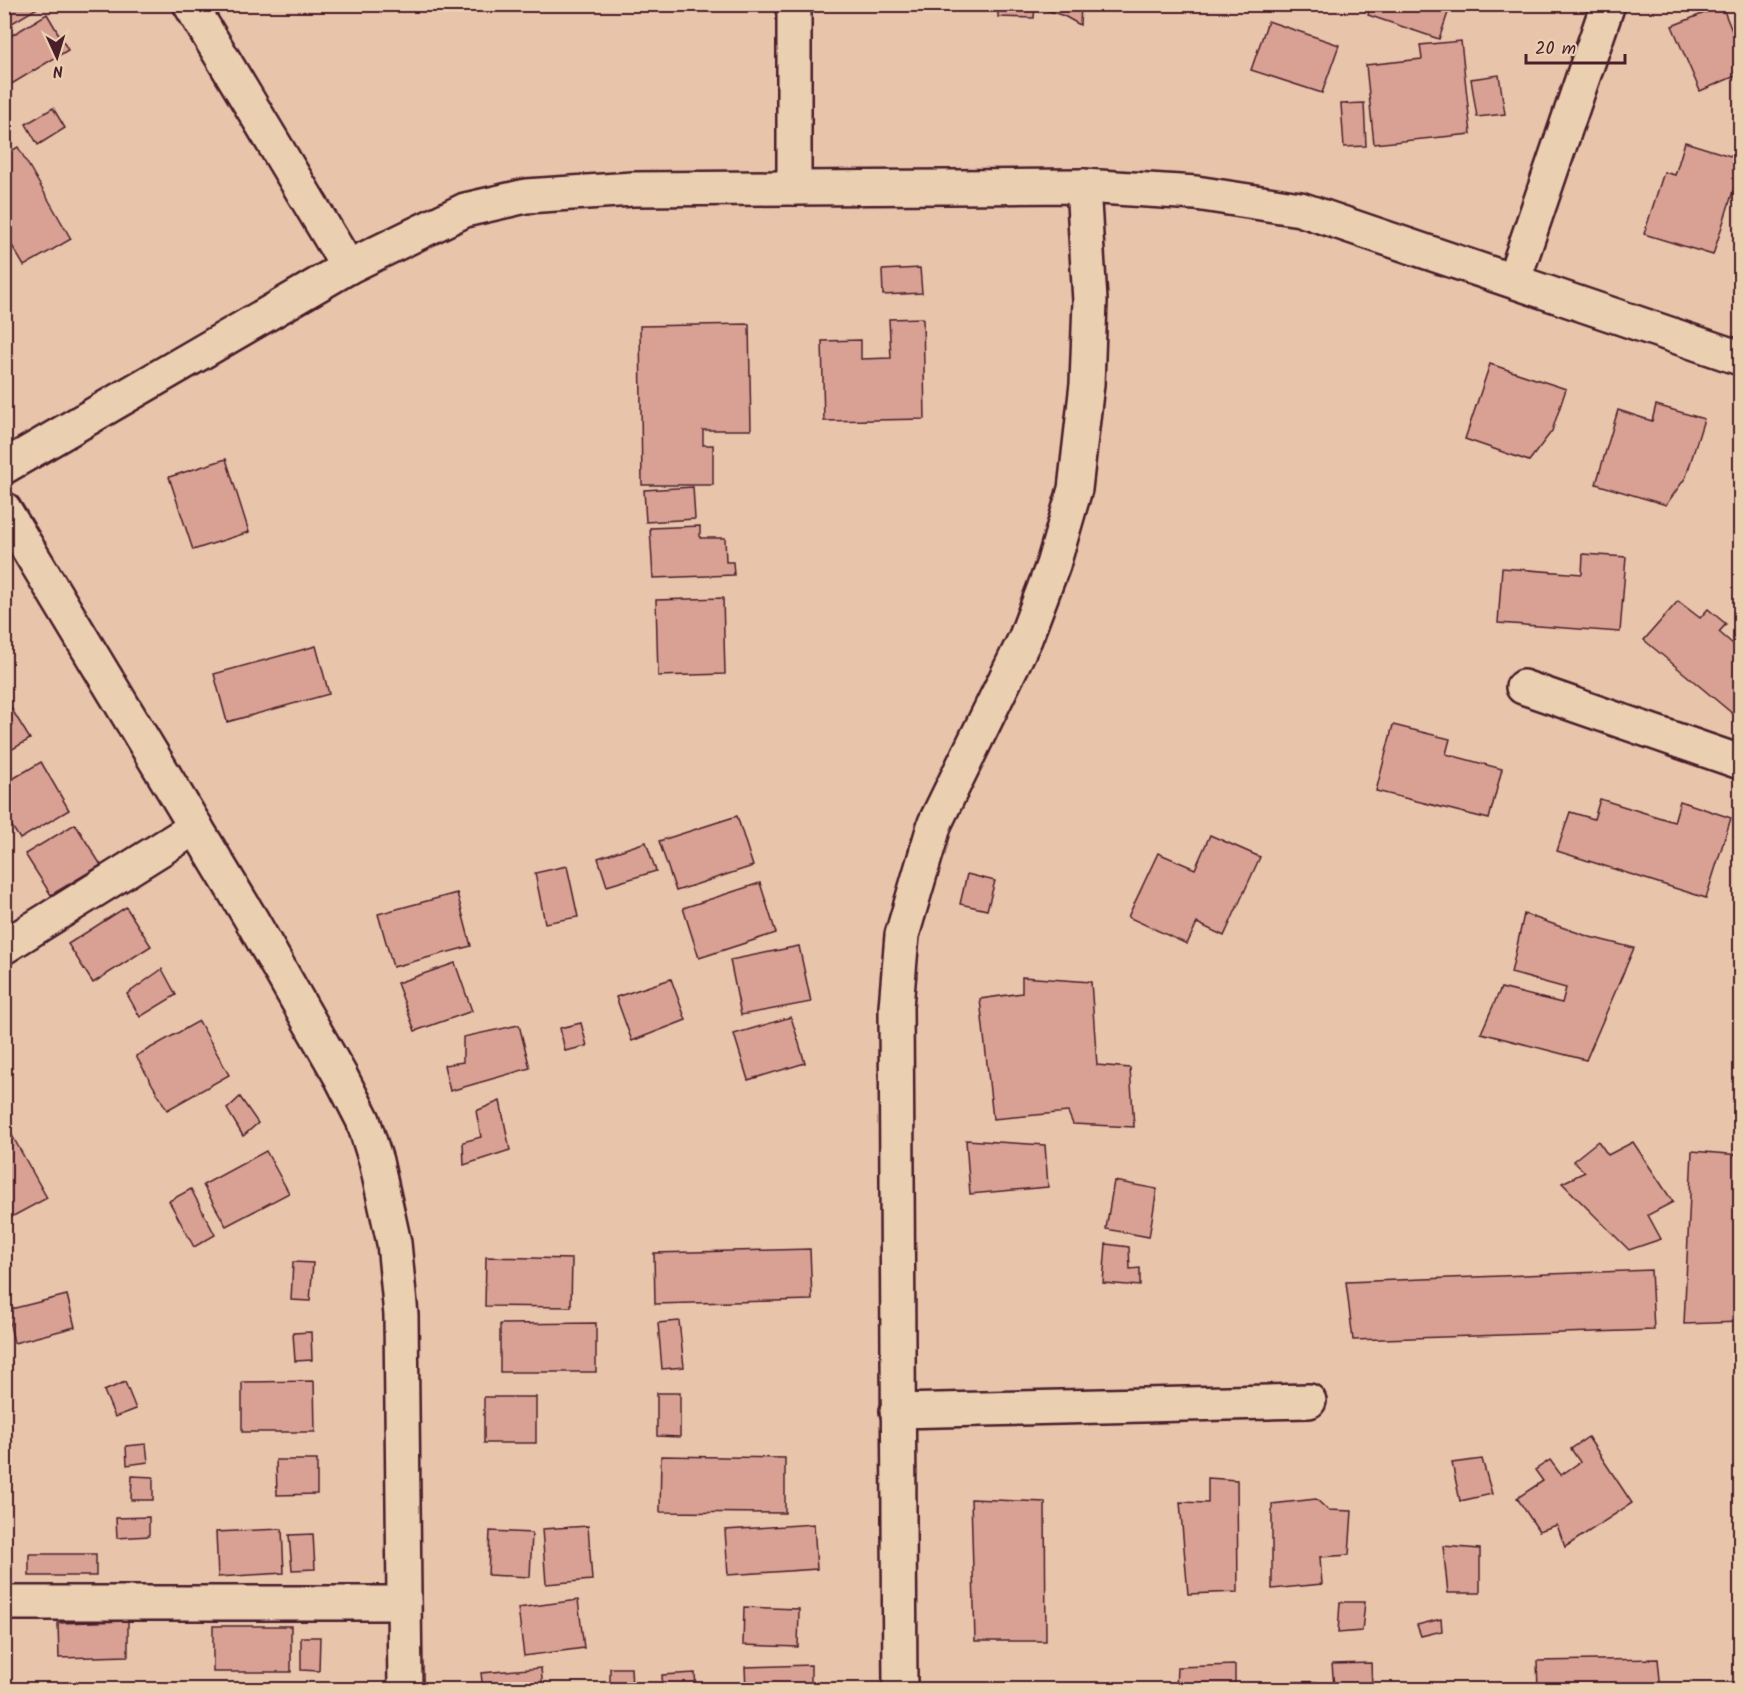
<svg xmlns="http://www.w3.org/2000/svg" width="1745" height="1694" font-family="Kalam,sans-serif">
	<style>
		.building { fill: #d8a193; stroke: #4a1f2b; stroke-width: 1.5 }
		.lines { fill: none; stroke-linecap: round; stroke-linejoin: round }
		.minor-casing { stroke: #4a1f2b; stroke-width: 38 }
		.minor { stroke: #eacfb1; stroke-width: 33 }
	</style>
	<rect width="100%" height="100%" fill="#e8c4ab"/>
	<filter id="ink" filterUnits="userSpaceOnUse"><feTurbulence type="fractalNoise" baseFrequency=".0167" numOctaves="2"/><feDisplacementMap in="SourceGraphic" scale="12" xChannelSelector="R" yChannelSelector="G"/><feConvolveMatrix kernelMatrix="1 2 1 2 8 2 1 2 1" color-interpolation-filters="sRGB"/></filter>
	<g filter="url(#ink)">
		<!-- building -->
		<g class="building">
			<polygon points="4,4 44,4 4,28"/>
			<polygon points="998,4 1081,4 1080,25 1064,16 1035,6 1034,18 998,17"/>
			<polygon points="1371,4 1451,4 1439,39 1368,15"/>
			<polygon points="1722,6 1740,51 1740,74 1700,91 1672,26"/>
			<polygon points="47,14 68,50 10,85 4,76 4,40"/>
			<polygon points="1268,21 1339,45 1322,93 1251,70"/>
			<polygon points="1461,41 1471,134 1374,144 1366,65 1422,59 1420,45"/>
			<polygon points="1499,75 1505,114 1477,117 1471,79"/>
			<polygon points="1364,103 1366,146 1344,147 1341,104"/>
			<polygon points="53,108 65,128 38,145 26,124"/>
			<polygon points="1685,142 1740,159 1740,169 1713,255 1644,234 1664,172 1675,175"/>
			<polygon points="18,147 71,239 24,266 4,232 4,155"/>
			<polygon points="920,268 922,293 883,295 882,270"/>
			<polygon points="923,318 925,419 824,421 822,341 861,340 861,359 891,358 889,319"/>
			<polygon points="749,324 751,430 703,430 703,445 713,445 713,485 642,485 640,326"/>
			<polygon points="1490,364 1566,389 1552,431 1529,461 1465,439"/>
			<polygon points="1656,405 1704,419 1686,477 1666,505 1596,484 1618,410 1652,421"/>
			<polygon points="226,459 249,532 193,550 169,477"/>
			<polygon points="693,487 695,519 646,522 644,490"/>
			<polygon points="1740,507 1740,526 1735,525"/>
			<polygon points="700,526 700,538 725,538 726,562 733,562 734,575 653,578 650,528"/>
			<polygon points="1583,554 1626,557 1620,632 1498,623 1502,568 1582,574"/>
			<polygon points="723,598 725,674 658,676 656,600"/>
			<polygon points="1678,601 1700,618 1708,609 1726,624 1719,632 1740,650 1740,705 1733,714 1644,640"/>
			<polygon points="316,646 329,694 227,722 214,674"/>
			<polygon points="8,703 30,739 4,754 4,705"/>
			<polygon points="1393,725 1450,739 1446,754 1502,769 1489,819 1376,791"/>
			<polygon points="41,762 69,810 20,839 4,814 4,784"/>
			<polygon points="1600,799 1674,822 1680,801 1731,818 1706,898 1557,851 1570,812 1594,819"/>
			<polygon points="737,816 753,866 676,891 659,841"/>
			<polygon points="75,824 101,865 51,895 25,854"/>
			<polygon points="1210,835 1260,857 1224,936 1197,923 1187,944 1128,917 1158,853 1195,869"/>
			<polygon points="646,842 656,871 607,886 598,858"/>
			<polygon points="567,866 578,917 545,923 535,873"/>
			<polygon points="967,874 995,881 987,910 960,904"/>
			<polygon points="760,883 776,933 699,958 683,908"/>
			<polygon points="457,893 471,946 393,967 378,914"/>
			<polygon points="126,907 151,946 93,983 68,944"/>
			<polygon points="1524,914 1590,937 1634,948 1586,1060 1481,1033 1501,988 1562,1003 1566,988 1511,973"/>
			<polygon points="799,946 811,1002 741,1015 730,960"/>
			<polygon points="455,963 472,1011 415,1031 397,983"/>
			<polygon points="162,969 176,995 140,1017 127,994"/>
			<polygon points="1022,977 1091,982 1097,1065 1130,1068 1134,1127 1073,1124 1068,1112 993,1119 980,999 1022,993"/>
			<polygon points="671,979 686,1020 632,1041 616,997"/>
			<polygon points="791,1017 805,1063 748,1080 734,1034"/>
			<polygon points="199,1021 229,1075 167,1110 136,1056"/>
			<polygon points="581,1023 587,1046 565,1051 560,1028"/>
			<polygon points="519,1025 530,1068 450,1091 444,1065 463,1062 463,1037"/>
			<polygon points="240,1097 258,1123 243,1136 227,1109"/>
			<polygon points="500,1101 510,1150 464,1165 463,1142 481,1137 476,1111"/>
			<polygon points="4,1121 47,1198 4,1221"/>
			<polygon points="966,1140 1045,1145 1048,1187 970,1194"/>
			<polygon points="1598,1141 1608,1155 1633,1142 1673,1202 1648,1215 1661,1239 1629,1250 1562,1183 1585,1172 1573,1161"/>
			<polygon points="266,1151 289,1193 226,1226 203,1185"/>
			<polygon points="1692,1151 1740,1155 1740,1322 1684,1324"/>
			<polygon points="1114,1181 1157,1189 1149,1237 1106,1229"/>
			<polygon points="191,1189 215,1235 194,1247 169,1201"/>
			<polygon points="1106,1244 1129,1247 1130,1269 1140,1268 1140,1286 1103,1283"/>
			<polygon points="810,1249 812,1300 655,1304 654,1253"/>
			<polygon points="486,1257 572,1259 571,1307 485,1306"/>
			<polygon points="293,1262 313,1263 310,1301 291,1300"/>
			<polygon points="1651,1270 1654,1330 1353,1340 1346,1282"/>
			<polygon points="67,1295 75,1327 14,1343 7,1310"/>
			<polygon points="679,1321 684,1367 662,1369 658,1323"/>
			<polygon points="596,1323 596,1372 500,1372 500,1324"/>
			<polygon points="311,1332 312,1360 295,1361 293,1333"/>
			<polygon points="314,1381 315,1432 242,1432 242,1382"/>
			<polygon points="125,1382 136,1409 115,1417 104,1391"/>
			<polygon points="657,1393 680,1393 680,1437 657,1436"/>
			<rect x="484" y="1397" width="52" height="46"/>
			<polygon points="1588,1437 1632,1503 1565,1547 1557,1525 1539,1531 1517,1498 1543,1481 1535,1470 1550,1460 1561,1475 1580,1462 1571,1449"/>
			<polygon points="146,1444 148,1462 127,1465 126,1446"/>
			<polygon points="661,1456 785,1458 785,1513 660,1512"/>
			<polygon points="1482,1459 1492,1494 1460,1501 1452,1463"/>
			<polygon points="276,1460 317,1460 317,1494 277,1495"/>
			<polygon points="132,1476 153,1477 153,1500 131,1500"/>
			<polygon points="1208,1478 1237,1480 1238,1592 1188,1594 1180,1502 1208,1503"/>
			<polygon points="971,1499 1045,1502 1046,1641 975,1641"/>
			<polygon points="1316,1499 1328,1510 1352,1511 1349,1555 1320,1557 1322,1584 1272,1589 1272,1504"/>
			<polygon points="149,1517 149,1536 117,1538 116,1518"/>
			<polygon points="814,1524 817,1569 728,1575 725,1530"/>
			<polygon points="588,1526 592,1580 546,1584 542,1529"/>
			<polygon points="282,1529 284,1573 218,1577 216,1532"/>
			<polygon points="490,1531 532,1533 530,1577 488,1575"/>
			<polygon points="313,1534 315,1569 292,1570 289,1535"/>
			<polygon points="1443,1546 1480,1549 1480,1593 1448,1593"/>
			<rect x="29" y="1554" width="67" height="22"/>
			<polygon points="578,1600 584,1648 524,1656 518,1608"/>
			<polygon points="1340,1602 1365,1602 1362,1631 1338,1633"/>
			<polygon points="744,1607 799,1609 798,1647 743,1645"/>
			<polygon points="1441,1619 1442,1631 1421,1636 1417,1625"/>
			<polygon points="128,1621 128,1656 59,1658 58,1623"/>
			<rect x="213" y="1626" width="78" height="46"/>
			<polygon points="301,1637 320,1637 319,1671 301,1670"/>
			<polygon points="1658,1659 1661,1690 1538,1690 1537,1661"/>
			<polygon points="1371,1663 1372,1686 1334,1687 1332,1664"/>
			<polygon points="811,1665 811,1690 746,1690 745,1667"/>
			<polygon points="1235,1665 1235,1690 1176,1690 1177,1667"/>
			<polygon points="541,1668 543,1690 483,1690 481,1673"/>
			<polygon points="610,1668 631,1668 632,1690 610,1690"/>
			<polygon points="695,1673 696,1690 663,1690 662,1675"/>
			<rect x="1279" y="1682" width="38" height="8"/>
			<polygon points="181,1686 181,1690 155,1690 155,1687"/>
			<polygon points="248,1686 320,1689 320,1690 248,1690"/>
		</g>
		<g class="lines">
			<defs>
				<g id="minor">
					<polyline points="190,4 348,267"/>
					<polyline points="794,4 794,188"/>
					<polyline points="1514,279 1608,4"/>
					<polyline points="4,467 348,267 465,210 526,196 633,189 1083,186 1196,193 1300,209 1740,358"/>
					<polyline points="4,509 251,919 341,1077 363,1120 376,1161 394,1243 401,1315 405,1690"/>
					<polyline points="1523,687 1740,762"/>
					<polyline points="4,947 196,827"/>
					<polyline points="897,1411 1309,1401"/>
					<polyline points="4,1603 404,1603"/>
					<polyline points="900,1690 896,1007 902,935 935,823 1025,639 1053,565 1075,489 1087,384 1090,301 1083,186"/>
				</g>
			</defs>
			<!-- minor casing -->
			<use href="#minor" class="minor-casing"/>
			<!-- minor -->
			<use href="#minor" class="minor"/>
		</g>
	</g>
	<!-- margin -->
	<rect width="1745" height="1694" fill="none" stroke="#eacfb1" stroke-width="24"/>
	<rect x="12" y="12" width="1721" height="1670" fill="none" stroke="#4a1f2b" stroke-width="2" filter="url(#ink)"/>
	<!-- north arrow -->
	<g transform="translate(57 57) rotate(176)" stroke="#eacfb1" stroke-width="4.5" paint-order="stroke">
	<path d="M0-4.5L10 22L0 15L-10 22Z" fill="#4a1f2b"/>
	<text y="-9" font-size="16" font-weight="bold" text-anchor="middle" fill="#4a1f2b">N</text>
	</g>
	<!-- scale -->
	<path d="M1526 54v9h99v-9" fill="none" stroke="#4a1f2b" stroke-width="3"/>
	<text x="1535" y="54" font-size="18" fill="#4a1f2b" stroke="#eacfb1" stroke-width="4.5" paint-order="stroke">20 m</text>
</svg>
